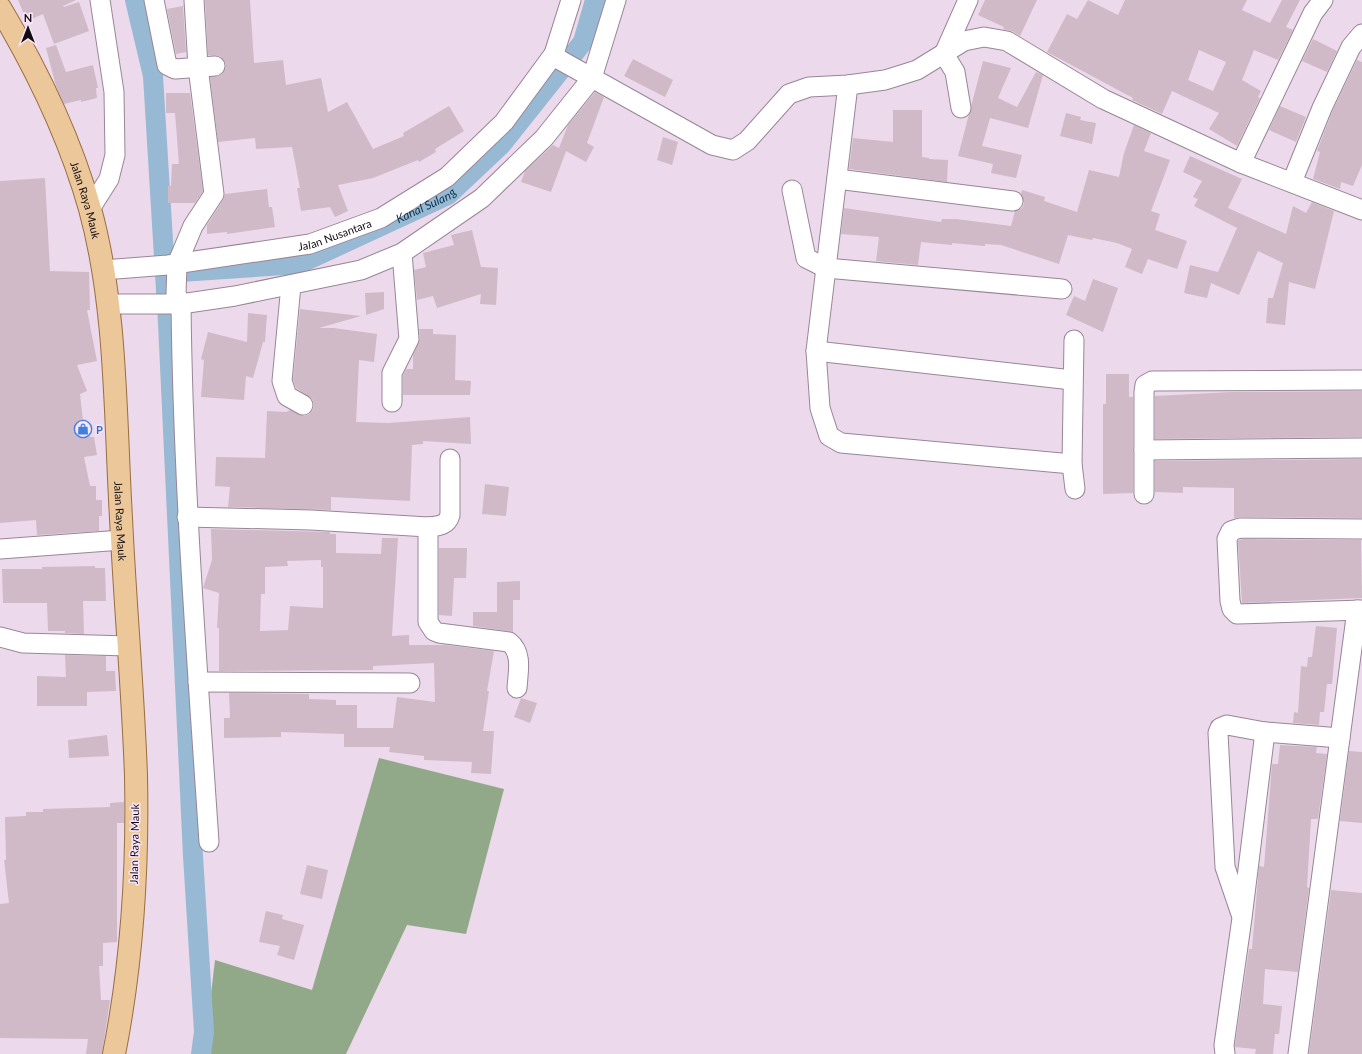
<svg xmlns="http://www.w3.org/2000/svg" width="1362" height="1054" font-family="Lato,sans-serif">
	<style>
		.forest { fill: #92a989 }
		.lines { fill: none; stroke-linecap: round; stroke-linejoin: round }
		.canal { stroke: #97b9d3; stroke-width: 20 }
		.building { fill: #d0bac8; fill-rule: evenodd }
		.minor-casing { stroke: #988697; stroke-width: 21 }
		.major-casing { stroke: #986e3f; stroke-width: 24 }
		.minor { stroke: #fff; stroke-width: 19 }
		.major { stroke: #ecc79a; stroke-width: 22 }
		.labels { text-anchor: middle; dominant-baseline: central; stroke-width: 3; stroke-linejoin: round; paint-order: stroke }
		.street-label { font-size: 11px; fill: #130d13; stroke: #f9e6f8 }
		.shop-label { font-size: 11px; font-weight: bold; fill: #366cbe; stroke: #f9e6f8; text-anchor: start }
		.water-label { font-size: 12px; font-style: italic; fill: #07334e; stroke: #f9e6f8 }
	</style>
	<rect width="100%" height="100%" fill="#ecd9eb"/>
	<!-- forest -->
	<polygon class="forest" points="379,758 504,789 466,934 407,925 346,1054 204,1054 215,960 312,990"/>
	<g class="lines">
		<!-- canal -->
		<g class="canal">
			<polyline points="135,0 153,76 168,323 193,856 204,1032 201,1054"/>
			<path id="s1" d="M 165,273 L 299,264 L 448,195 L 501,145 L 583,42 L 595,0"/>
		</g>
	</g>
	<!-- building -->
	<g class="building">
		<polygon points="18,0 76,0 63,6 64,7 79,2 89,31 54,44 43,14 27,21"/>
		<polygon points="205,0 250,0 254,63 283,60 286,85 321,78 328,112 347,102 373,149 404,136 403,133 449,106 464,131 435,149 436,152 419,162 418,160 373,178 338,185 348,211 335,217 330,207 301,211 297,188 300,188 292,147 256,149 255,138 218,142 210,77 221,75 225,70 226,65 220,56 208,55"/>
		<polygon points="985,0 1037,0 1020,36 1012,31 1003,29 1004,27 978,15"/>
		<path d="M 1088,0 L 1118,15 L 1125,0 L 1247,0 L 1242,10 L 1270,23 L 1282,0 L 1300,0 L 1286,27 L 1293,30 L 1278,60 L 1254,50 L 1242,80 L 1261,91 L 1258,97 L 1260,98 L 1237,146 L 1209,129 L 1219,113 L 1172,91 L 1162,114 L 1132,100 L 1133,98 L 1047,52 L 1067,14 L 1077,19 ZM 1199,50 L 1226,62 L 1213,91 L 1188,80 Z"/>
		<polygon points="183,6 186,52 176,54 167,9"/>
		<polygon points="1313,39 1337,51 1327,72 1302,61"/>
		<polygon points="56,45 66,72 93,65 98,88 96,88 97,98 81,102 81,100 64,104 56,86 46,48"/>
		<polygon points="633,59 673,80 665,97 624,76"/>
		<polygon points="1357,60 1362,62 1362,165 1353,186 1341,182 1340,189 1313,179 1320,152 1317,151 1332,112"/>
		<polygon points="983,61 1011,68 998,98 1017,107 1036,72 1043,75 1028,128 990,118 982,146 1022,155 1016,178 991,173 993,164 958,156"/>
		<polygon points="595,92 604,97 587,143 594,147 586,162 566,151 551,192 521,182 525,171 553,145 559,148 568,125"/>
		<polygon points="166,93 190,93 203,191 195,203 168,203 168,186 171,186 172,164 179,164 175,113 166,113"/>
		<polygon points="1280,106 1306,117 1296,142 1269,130"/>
		<polygon points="893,110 922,110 922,157 929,158 929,159 948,160 947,182 849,169 853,138 893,142"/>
		<polygon points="1066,113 1081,117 1080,120 1096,123 1092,144 1060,136"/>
		<polygon points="1134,125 1151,133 1144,151 1170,160 1151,211 1160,214 1155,230 1187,241 1177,269 1148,259 1142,274 1125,267 1132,249 1117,243 1093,238 1092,240 1068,235 1059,264 1001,245 985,244 985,246 952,243 952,245 921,242 918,265 885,262 876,261 879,237 841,234 844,208 941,222 942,219 956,219 1011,226 1015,211 1022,208 1024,203 1021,194 1022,190 1045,197 1044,201 1077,212 1089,170 1119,177 1124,153"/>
		<polygon points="663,137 678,142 672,165 657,160"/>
		<polygon points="1190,156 1242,179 1228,208 1286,234 1293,206 1306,213 1312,202 1334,211 1315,289 1289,282 1285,325 1266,323 1268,298 1273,298 1283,263 1258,251 1239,295 1211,283 1207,298 1184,293 1190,265 1218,272 1237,228 1194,206 1198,199 1193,197 1202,181 1183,172"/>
		<polygon points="45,178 50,271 89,272 90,310 87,310 97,361 77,365 87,391 80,394 83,420 86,419 90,437 94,437 97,455 84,457 90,486 96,486 96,500 102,500 102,516 99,516 99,531 37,535 36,520 0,523 0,181"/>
		<polygon points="267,189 269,207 272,207 275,227 227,234 227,232 207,234 207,225 223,200 225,194"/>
		<polygon points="472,230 481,267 498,268 496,305 480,304 481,294 437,308 433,296 417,300 414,270 426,267 423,253 454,245 451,235"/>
		<polygon points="1093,279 1118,288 1103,332 1066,315 1074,296 1085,301"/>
		<polygon points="384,292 384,309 366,315 365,293"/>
		<polygon points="300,309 361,316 319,328 334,328 377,334 374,362 359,360 356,422 388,423 470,417 471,444 423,441 423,444 412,445 410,501 331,497 331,510 228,507 230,487 215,486 216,457 265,458 267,411 286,412 290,410 304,416 309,414 313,410 314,404 312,399 296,388 293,380"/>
		<polygon points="248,313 267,315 265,342 263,342 253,378 246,376 244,400 201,397 204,360 201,359 208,332 247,342"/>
		<polygon points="419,329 433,329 433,334 456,335 455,380 471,381 470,395 403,395 403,376 406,369 413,369 413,355 420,339"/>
		<polygon points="1106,374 1129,374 1129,397 1133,397 1133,493 1103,494 1103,404 1106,404"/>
		<polygon points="1362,391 1362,437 1155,439 1155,396 1232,392"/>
		<polygon points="1362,459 1362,518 1240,517 1234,518 1234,488 1183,487 1183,493 1155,492 1155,461"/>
		<polygon points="485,484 509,487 506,516 482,514"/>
		<path d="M 211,529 L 330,532 L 330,534 L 336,534 L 336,553 L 381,554 L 382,538 L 398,538 L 392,636 L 409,635 L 409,645 L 446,645 L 494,651 L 487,691 L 489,691 L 483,731 L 494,731 L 491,774 L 471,773 L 472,762 L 424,760 L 424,756 L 389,752 L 390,747 L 344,747 L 344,734 L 281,732 L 281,737 L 224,738 L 224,718 L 230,718 L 229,693 L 309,694 L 309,699 L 336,700 L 336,705 L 357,705 L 357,728 L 393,728 L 397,697 L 435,702 L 434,663 L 373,666 L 373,670 L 219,671 L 219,628 L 217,628 L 219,593 L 203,588 L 212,560 ZM 321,560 L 321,567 L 323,567 L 323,608 L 290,606 L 288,630 L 260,631 L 261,594 L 265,594 L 265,567 L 288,566 L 287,561 Z"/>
		<polygon points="1242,539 1361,540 1362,598 1242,603 1238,541"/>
		<polygon points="439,548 467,548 466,578 454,578 452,616 439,615"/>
		<polygon points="95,566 95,568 105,568 106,601 83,601 84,634 65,633 65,631 48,631 47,603 3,603 2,569 42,569 42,567"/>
		<polygon points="520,581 520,600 513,600 513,632 473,626 473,612 497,612 497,582"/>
		<polygon points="1316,626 1337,628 1332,684 1327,684 1324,712 1320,712 1319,725 1293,723 1294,712 1298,713 1301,666 1307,667 1308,657 1312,657"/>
		<polygon points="65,655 106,656 106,671 115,671 116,691 87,692 87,706 37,706 37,676 66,677"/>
		<polygon points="521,698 537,703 530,723 514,717"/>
		<polygon points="107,735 109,756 69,758 68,740"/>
		<polygon points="1280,745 1317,747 1316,753 1327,754 1318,819 1311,819 1307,887 1309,888 1298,972 1265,969 1263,1004 1282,1006 1279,1034 1275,1034 1273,1054 1255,1054 1256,1049 1235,1047 1235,1045 1249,949 1252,949 1259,866 1264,867 1272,764 1278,764"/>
		<polygon points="1349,751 1362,752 1362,823 1340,821"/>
		<polygon points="124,802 124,823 117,823 117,942 103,943 103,966 99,966 101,1000 110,1000 102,1054 86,1054 88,1039 0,1038 0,904 9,903 4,860 6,860 5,817 26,816 26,812 43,812 43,809 110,807 110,803"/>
		<polygon points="307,865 328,870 322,899 300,894"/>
		<polygon points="1331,890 1362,893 1362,1054 1309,1054"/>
		<polygon points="266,911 283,915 282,919 304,925 294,960 277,955 280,946 259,942"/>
	</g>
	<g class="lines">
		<defs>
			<g id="minor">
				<polyline points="154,0 167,65 175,69 215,66"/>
				<path d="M 194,0 L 198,67 L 214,194 L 193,226 L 177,264 L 176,294 L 181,304 C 183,483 197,662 209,842"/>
				<polyline points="571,0 554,54 560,60 712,145 733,150 747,141 789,94 809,87 848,85 885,80 917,70 964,41 984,37 1007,41 1103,99 1241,163 1362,210"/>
				<polyline points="848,85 816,351 820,408 829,436 841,443 1072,464"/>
				<polyline points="961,108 955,72 944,54 968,0"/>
				<polyline points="1241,163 1313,13 1323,0"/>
				<polyline points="837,179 1013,201"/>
				<polyline points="1292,182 1322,108 1351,47 1362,34"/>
				<polyline points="792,190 806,258 826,268 1062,289"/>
				<polyline points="90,209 109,179 115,155 114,92 100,0"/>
				<path id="s2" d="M 103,270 L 168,265 L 310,244 L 381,218 L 447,177 L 504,122 L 554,54"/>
				<polyline points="291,285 282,381 287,396 303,405"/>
				<polyline points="109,304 181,304 235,296 361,270 402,253 482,198 544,138 592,78 616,0"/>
				<polyline points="1074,340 1072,464 1075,489"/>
				<polyline points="816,351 1072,380"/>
				<polyline points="392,402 392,373 409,339 402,253"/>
				<polyline points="1144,450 1362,448"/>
				<polyline points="1144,494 1144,392 1145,385 1152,381 1362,380"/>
				<path d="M 187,517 L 311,520 L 428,527 L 428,622 L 434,631 L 439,633 L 509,642 C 523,653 518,672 517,688"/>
				<path d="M 428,527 C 438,526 447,526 450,515 L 450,459"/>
				<polyline points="1362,529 1240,528 1231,531 1227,539 1230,601 1232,609 1237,614 1362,610"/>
				<polyline points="0,549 122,540"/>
				<polyline points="0,637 23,643 128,646"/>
				<polyline points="198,682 410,683"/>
				<polyline points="1241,914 1225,867 1218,733 1220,728 1227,725 1265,732 1340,738"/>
				<polyline points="1225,1054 1224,1045 1242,918 1265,732"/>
				<polyline points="1298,1054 1357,610"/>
			</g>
			<g id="major">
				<path id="s3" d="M 0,8 C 37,70 70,138 90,209 C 117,307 115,417 121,518 C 125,604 133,690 136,776 C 138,868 132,963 114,1054"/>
			</g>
		</defs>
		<!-- minor casing -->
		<use href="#minor" class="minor-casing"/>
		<!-- major casing -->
		<use href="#major" class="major-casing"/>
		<!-- minor -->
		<use href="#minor" class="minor"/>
		<!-- major -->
		<use href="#major" class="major"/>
	</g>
	<!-- icons -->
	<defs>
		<symbol id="shop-ring" viewBox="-11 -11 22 22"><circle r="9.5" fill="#f9e6f8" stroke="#3f7fe0" stroke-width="1.5"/><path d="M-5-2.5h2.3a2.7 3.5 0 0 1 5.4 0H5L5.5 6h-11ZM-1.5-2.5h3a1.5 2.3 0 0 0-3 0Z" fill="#3f7fe0"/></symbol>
	</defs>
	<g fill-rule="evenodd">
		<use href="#shop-ring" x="73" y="419" width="20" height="20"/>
	</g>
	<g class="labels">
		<!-- street labels -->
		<g class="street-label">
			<text stroke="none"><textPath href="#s3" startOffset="211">Jalan Raya Mauk</textPath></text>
			<text stroke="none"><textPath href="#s2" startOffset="235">Jalan Nusantara</textPath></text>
			<text stroke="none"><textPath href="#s3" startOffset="535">Jalan Raya Mauk</textPath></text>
			<text transform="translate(134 844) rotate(-89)">Jalan Raya Mauk</text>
		</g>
		<!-- shop labels -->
		<g class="shop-label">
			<text x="96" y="429">P</text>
		</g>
		<!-- water labels -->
		<g class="water-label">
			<text stroke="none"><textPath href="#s1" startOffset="274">Kanal Sulang</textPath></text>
		</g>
	</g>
	<!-- north arrow -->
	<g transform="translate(28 28)" stroke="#f9e6f8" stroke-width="3" paint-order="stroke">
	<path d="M0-3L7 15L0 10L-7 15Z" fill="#130d13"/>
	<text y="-6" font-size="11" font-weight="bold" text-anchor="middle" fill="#130d13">N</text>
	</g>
</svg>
